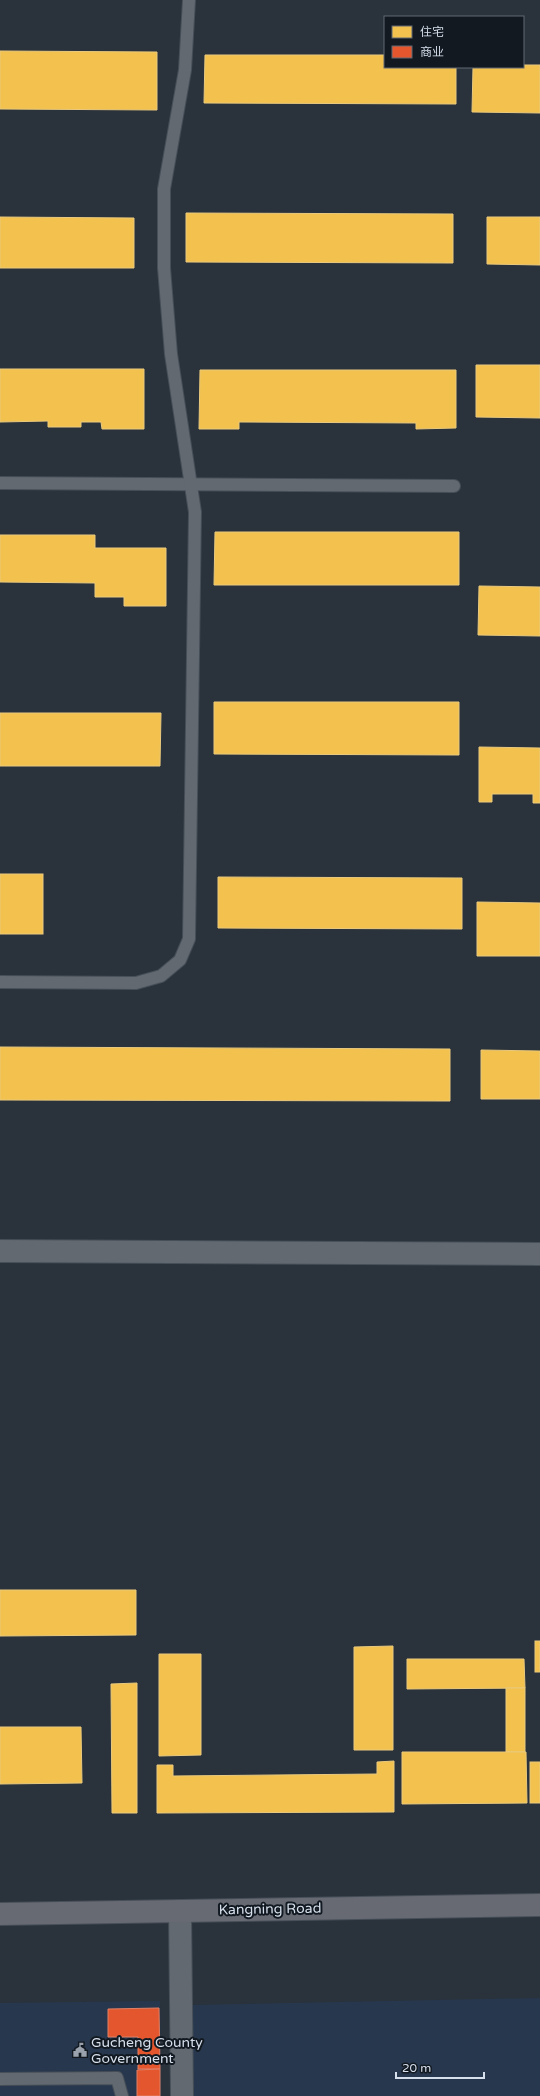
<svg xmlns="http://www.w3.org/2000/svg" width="540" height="2096" font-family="'Varela Round','Noto Sans SC',sans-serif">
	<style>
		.built { fill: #27384e }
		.homes { fill: #f2c14e; stroke: #eaca7d }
		.shops { fill: #e4572e; stroke: #e08067 }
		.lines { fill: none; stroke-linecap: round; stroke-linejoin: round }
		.lane-casing { stroke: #464e57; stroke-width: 14 }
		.street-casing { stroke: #464e57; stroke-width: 24 }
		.secondary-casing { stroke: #464e57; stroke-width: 24 }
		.lane { stroke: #626971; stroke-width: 12 }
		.street { stroke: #626971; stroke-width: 22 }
		.secondary { stroke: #676a73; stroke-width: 22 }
		.labels { text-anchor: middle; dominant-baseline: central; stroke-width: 4; stroke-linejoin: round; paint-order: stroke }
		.street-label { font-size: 14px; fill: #d6dfec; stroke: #121921 }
		.poi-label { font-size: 14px; fill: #d6dfec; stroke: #121921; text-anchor: start }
	</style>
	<rect width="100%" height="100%" fill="#2a323c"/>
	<!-- built -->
	<g class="built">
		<polygon points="540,1998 540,2096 191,2096 189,2005"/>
		<polygon points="160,2001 161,2096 0,2096 0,2003"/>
	</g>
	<!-- homes -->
	<g class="homes">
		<polygon points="0,51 157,52 157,110 0,109"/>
		<polygon points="205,55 385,55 385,67 456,67 456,104 204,103"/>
		<polygon points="523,65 540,65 540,113 472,112 473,67 523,67"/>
		<polygon points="186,213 453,214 453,263 186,262"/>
		<polygon points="0,217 134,218 134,268 0,268"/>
		<polygon points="487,217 540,217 540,265 487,264"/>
		<polygon points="476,365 540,365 540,418 476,417"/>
		<polygon points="0,369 144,369 144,429 102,429 101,422 81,422 81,427 48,427 48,421 0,422"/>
		<polygon points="200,370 456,370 456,428 416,429 416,423 239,422 239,429 199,429"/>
		<polygon points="215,532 459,532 459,585 214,585"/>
		<polygon points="0,535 95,535 95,548 166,548 166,606 124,606 124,597 95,597 95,583 0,582"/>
		<polygon points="479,586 540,587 540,636 478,635"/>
		<polygon points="214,702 459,702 459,755 214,754"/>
		<polygon points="0,713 161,713 160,766 0,766"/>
		<polygon points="479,747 540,748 540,803 533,803 533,794 492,794 492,802 479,802"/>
		<rect x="0" y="874" width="43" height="60"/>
		<polygon points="218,877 462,878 462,929 218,928"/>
		<polygon points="477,902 540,903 540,956 477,956"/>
		<polygon points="0,1047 450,1049 450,1101 0,1100"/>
		<polygon points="481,1050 540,1051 540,1099 481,1099"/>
		<polygon points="0,1590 136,1590 136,1635 0,1636"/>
		<rect x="535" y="1641" width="5" height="31"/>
		<polygon points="393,1646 393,1750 354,1750 354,1647"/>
		<polygon points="159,1654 201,1654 201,1755 159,1756"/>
		<polygon points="407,1659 524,1659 525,1688 407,1689"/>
		<polygon points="137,1683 137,1813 112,1813 111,1684"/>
		<rect x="506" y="1688" width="19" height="64"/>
		<polygon points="0,1727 81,1727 82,1783 0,1784"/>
		<polygon points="402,1752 526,1752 527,1803 402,1804"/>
		<polygon points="394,1761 394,1812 157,1813 157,1765 173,1765 173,1776 377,1774 377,1762"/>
		<rect x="530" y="1762" width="10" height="41"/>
	</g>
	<!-- shops -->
	<g class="shops">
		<polygon points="159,2008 160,2069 138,2069 138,2037 108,2037 108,2009"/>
		<polygon points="160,2069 160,2096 137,2096 137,2070"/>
	</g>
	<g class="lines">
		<defs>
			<g id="lane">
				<polyline points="0,483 454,486"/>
				<polyline points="0,982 136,983 161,976 180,960 189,939 195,512 171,354 164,268 164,189 185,70 189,0"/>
				<polyline points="0,2079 117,2078 122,2096"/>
			</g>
			<g id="street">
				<polyline points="0,1251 540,1254"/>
				<polyline points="180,1911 182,2096"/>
			</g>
			<polyline id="secondary" points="0,1914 540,1905"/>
		</defs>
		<!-- lane casing -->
		<use href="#lane" class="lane-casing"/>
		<!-- street casing -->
		<use href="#street" class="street-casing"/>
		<!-- secondary casing -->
		<use href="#secondary" class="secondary-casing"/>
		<!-- lane -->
		<use href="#lane" class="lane"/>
		<!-- street -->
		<use href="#street" class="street"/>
		<!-- secondary -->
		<use href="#secondary" class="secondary"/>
	</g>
	<!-- icons -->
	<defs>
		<symbol id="civic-bare" viewBox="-9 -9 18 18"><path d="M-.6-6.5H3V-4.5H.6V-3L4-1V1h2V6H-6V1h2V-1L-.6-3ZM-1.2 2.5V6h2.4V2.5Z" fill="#9aa2ae" stroke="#121921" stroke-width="2.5" paint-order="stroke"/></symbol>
	</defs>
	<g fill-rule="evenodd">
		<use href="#civic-bare" x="70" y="2040" width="20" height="20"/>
	</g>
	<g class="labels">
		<!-- street labels -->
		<g class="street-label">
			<text transform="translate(270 1909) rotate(-1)">Kangning Road</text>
		</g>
		<!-- poi labels -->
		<g class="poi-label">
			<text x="91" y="2042">Gucheng County<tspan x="91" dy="16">Government</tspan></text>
		</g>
	</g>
	<!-- legend -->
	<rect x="384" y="16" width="140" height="52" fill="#121921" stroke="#606872"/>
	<rect x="392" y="26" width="20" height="12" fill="#f2c14e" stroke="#606872"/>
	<text x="420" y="36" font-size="12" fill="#d6dfec">住宅</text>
	<rect x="392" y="46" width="20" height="12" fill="#e4572e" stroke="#606872"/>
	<text x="420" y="56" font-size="12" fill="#d6dfec">商业</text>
	<!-- scale -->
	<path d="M396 2072v6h88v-6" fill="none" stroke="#d6dfec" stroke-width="2"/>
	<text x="402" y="2072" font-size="12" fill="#d6dfec" stroke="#121921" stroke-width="3" paint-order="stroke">20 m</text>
</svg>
